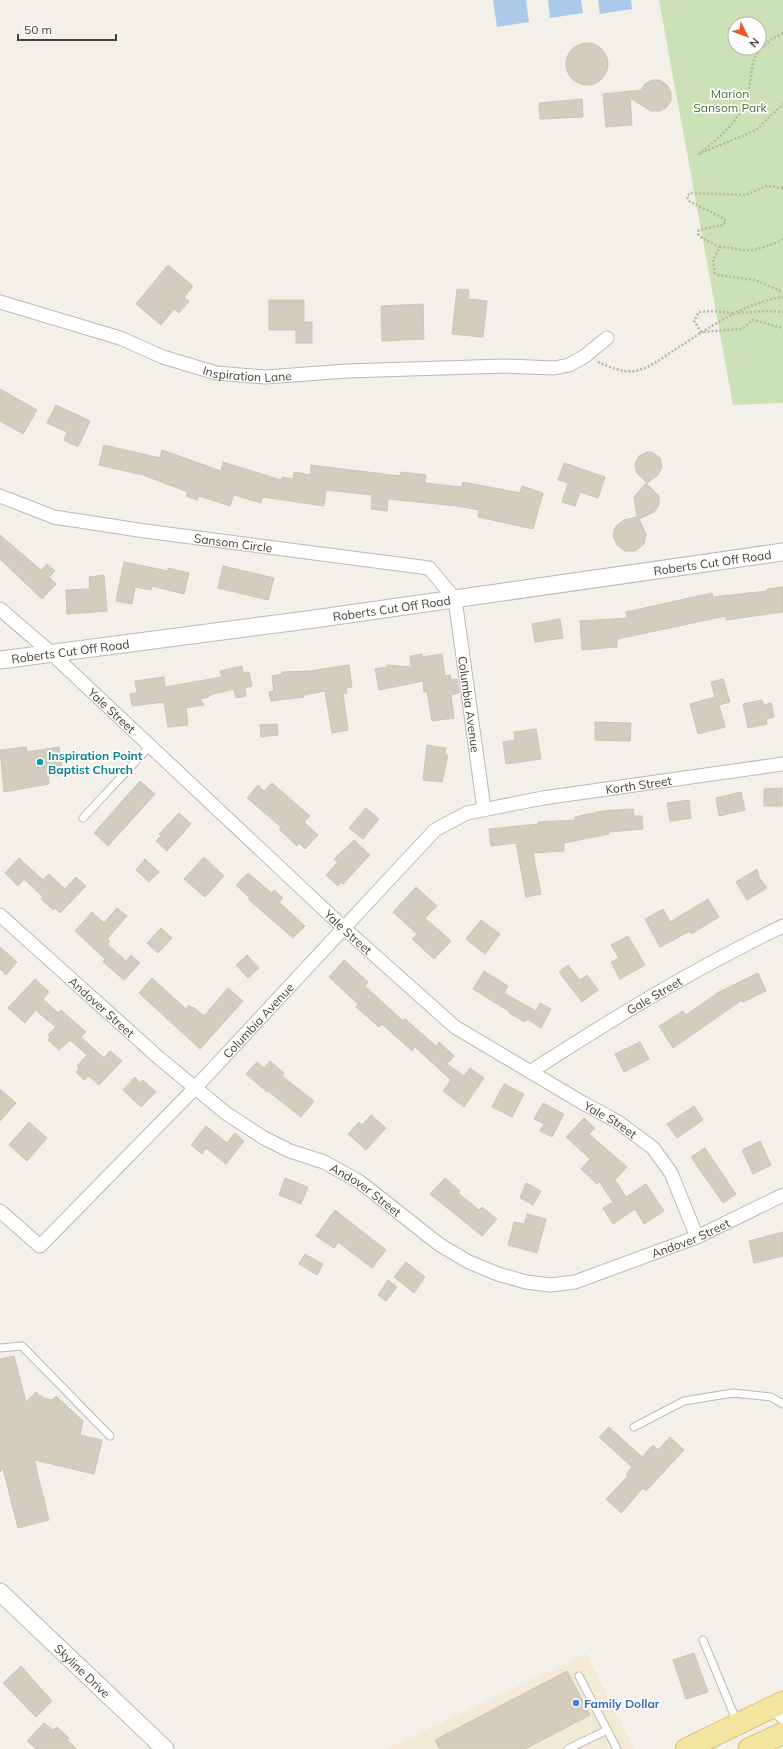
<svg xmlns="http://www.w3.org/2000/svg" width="783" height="1749" font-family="Mulish,sans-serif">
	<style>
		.commercial { fill: #f2e9d6 }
		.green { fill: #cae2b6; fill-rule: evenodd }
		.water { fill: #abc9e9 }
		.building { fill: #d3cdbf; stroke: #cdc5b3 }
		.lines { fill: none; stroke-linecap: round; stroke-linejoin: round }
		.service-casing { stroke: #bdb9ac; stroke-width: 9 }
		.minor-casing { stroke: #bdb9ac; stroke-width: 15 }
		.tertiary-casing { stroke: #bdb9ac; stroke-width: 19 }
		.primary-casing { stroke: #d7c272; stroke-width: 23 }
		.path { stroke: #bdb59f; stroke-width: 2.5; stroke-dasharray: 2 2; stroke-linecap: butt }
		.service { stroke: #fff; stroke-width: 7 }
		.minor { stroke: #fff; stroke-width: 13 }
		.tertiary { stroke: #fff; stroke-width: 17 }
		.primary { stroke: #f3e4a0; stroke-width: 21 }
		.culture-dot { fill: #0f9aa8; stroke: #fff; stroke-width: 1.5 }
		.shop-dot { fill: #3f7fe0; stroke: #fff; stroke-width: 1.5 }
		.labels { text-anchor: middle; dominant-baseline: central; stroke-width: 3.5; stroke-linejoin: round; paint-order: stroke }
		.park-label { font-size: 12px; fill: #437131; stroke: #fff }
		.street-label { font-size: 12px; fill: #454138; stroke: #fff }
		.culture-label { font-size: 12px; font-weight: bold; fill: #0d838f; stroke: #fff; text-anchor: start }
		.shop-label { font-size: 12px; font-weight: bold; fill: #366cbe; stroke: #fff; text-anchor: start }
	</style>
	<rect width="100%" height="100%" fill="#f2f0e8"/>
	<!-- commercial -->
	<polygon class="commercial" points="586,1653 634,1749 387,1749"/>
	<!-- green -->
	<path class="green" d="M 659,0 L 783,0 L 783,403 L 733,405 ZM 735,24 L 759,24 L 759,48 L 735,48 Z"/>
	<!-- water -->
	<g class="water">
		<polygon points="493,0 526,0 529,22 497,27"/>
		<polygon points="548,0 581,0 583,13 550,18"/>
		<polygon points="598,0 631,0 632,9 600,14"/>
	</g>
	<!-- building -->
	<g class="building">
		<circle cx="587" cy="64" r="21"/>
		<polygon points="652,80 660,80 667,85 671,92 671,101 666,108 659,111 651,111 630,98 632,125 606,127 603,94 641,90 645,84"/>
		<polygon points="582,99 583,117 540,119 539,103"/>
		<polygon points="168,265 193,286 184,297 189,301 179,313 174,309 161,325 136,304"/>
		<polygon points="457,289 469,290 468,299 487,301 483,337 452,334"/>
		<polygon points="269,300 304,300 304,322 312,322 312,343 296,343 296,330 269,330"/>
		<polygon points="423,304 424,339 382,341 381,306"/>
		<polygon points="0,389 37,410 23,434 0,421"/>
		<polygon points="56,405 90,421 78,447 64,440 67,432 47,423"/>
		<polygon points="104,445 160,458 162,450 221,471 223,462 281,480 282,477 293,479 294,472 310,475 311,465 400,476 401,472 426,475 425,483 462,487 463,482 520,493 522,486 543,493 533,529 478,517 479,510 457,506 388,499 387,511 371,509 372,495 326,490 324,506 263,497 261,503 234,495 230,506 199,496 197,500 186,496 188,492 143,475 99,465"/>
		<polygon points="647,452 652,452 660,458 662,467 658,475 647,483 637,473 635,464 639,456"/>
		<polygon points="564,463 605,477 598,498 580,492 575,506 562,502 568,483 558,480"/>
		<polygon points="646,483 659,496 659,505 654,512 639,519 646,534 644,544 635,551 625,551 617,545 613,536 614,531 616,526 624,520 637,517 634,497"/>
		<polygon points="0,535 41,570 47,564 55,571 49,577 56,584 42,599 0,559"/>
		<polygon points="124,562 168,571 168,568 189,573 184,594 152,586 151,590 135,587 132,604 116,601"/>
		<polygon points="223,566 274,578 268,600 218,588"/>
		<polygon points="104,575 107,611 67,614 66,590 90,589 89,577"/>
		<polygon points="783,587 783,612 726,620 726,616 617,639 617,647 582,650 580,621 627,618 626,612 712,593 713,597 767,591 767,589"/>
		<polygon points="560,619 563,638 535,642 532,624"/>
		<polygon points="422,654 422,657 442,654 445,676 450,675 451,680 457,679 459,693 451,695 454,718 432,721 427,692 424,692 423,681 379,690 375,669 387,667 387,665 411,667 410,656"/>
		<polygon points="349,665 352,687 346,688 347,693 343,694 348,730 332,733 325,691 304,695 304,697 271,701 269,692 274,691 272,676 282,674 282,672 310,671"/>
		<polygon points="242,666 243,673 249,672 252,686 245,688 246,696 236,698 234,689 209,695 209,697 200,699 204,705 186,708 188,725 168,727 164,702 132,706 130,694 137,693 135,681 164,677 165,687 222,677 220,671"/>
		<polygon points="723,679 730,702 719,705 725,727 698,734 690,704 715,697 711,682"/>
		<polygon points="762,700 764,705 771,703 774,717 766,719 767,724 748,728 743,704"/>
		<polygon points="595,722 631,723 630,741 595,740"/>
		<polygon points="277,724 278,735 261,737 260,725"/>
		<polygon points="536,729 541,759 506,764 503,742 515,740 514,732"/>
		<polygon points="427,745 446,748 445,755 448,755 442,782 423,780"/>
		<polygon points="26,747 27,752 59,747 63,774 48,776 49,784 4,792 0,750"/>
		<polygon points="140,781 155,794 108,846 94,833"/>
		<polygon points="272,783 310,816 304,822 318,835 305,849 299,843 297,846 279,829 281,827 247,798 258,785 264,791"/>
		<polygon points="782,788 782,806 764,806 764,789"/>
		<polygon points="741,792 745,810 719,816 716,798"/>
		<polygon points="689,800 691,818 670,821 667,803"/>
		<polygon points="366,808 379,819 363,839 349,828"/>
		<polygon points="633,809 634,816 642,816 643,829 609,832 609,834 564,843 564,851 533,853 541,894 526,897 516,843 491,846 489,829 539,824 538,822 575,820 575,817 602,811"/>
		<polygon points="179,813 191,824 167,851 156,841 161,836 159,834"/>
		<polygon points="354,840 370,855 343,884 341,882 338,886 326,875 338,862 334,859"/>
		<polygon points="204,857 224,876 205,897 184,879"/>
		<polygon points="19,858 43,880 49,874 65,889 76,877 86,886 60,913 55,908 53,910 41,899 43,897 24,879 18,886 5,873"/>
		<polygon points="145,859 159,872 149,882 136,870"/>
		<polygon points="757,869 759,877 767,888 747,900 736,882"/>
		<polygon points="248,873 272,893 274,890 283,898 279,902 305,926 293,938 248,899 250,898 236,885"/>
		<polygon points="416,887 437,906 425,918 451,941 434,959 412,939 417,934 393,912"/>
		<polygon points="708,899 719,917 691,934 690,931 660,947 645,919 663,909 670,922"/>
		<polygon points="117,908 127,916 107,939 110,942 107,944 126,961 131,955 140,963 124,980 103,962 105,959 75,931 92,912 104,923"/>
		<polygon points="481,920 500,934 485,954 466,939"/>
		<polygon points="161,928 172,938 158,953 147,943"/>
		<polygon points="628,936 645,965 620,979 611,962 619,958 611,945"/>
		<polygon points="0,947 17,962 6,975 0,969"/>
		<polygon points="247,955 259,968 248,978 236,965"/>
		<polygon points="344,960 368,982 365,986 403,1021 405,1019 436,1046 439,1042 454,1056 447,1064 464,1076 470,1068 484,1078 464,1107 443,1091 451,1080 415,1047 412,1051 382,1024 379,1027 356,1007 358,1004 329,977"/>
		<polygon points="568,965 580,980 587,975 598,990 582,1002 559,972"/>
		<polygon points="484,971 508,986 504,993 536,1011 540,1003 551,1009 541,1028 527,1019 525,1022 509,1013 510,1012 473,989"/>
		<polygon points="758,973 766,991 743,1002 742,1000 673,1048 659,1026 683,1011 686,1015 719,992"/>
		<polygon points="152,978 186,1009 189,1005 192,1008 193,1007 204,1016 228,988 243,1001 200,1049 139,993"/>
		<polygon points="35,979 49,992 43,999 58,1013 61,1010 86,1032 81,1037 104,1058 110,1051 122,1061 99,1085 89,1076 84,1080 76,1072 79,1068 77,1066 87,1055 70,1040 59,1050 48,1040 50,1037 48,1035 56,1027 40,1014 36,1010 25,1023 8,1008"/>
		<polygon points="640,1042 649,1059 624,1072 615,1054"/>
		<polygon points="270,1061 284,1073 282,1076 314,1101 301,1117 268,1091 267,1092 246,1074 257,1062 264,1068"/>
		<polygon points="135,1077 140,1083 143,1080 156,1092 141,1107 123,1090"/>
		<polygon points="504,1084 524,1094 512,1117 492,1107"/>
		<polygon points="0,1089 16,1103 0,1121"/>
		<polygon points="543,1103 564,1114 552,1137 540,1131 544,1124 534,1119"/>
		<polygon points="694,1106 703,1120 677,1138 667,1124"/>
		<polygon points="371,1115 386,1128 366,1150 348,1134 359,1122 362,1125"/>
		<polygon points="584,1118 595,1128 589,1134 627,1167 615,1180 626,1197 646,1184 664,1211 644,1224 635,1209 613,1224 603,1208 613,1202 599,1181 597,1184 581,1169 590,1159 566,1137"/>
		<polygon points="29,1122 47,1138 27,1161 9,1145"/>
		<polygon points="206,1126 227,1143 235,1133 244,1141 226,1164 206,1148 202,1154 191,1145"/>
		<polygon points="760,1141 771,1165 753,1174 742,1150"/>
		<polygon points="705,1148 736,1194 723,1203 691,1157"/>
		<polygon points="285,1178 308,1187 301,1204 279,1195"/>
		<polygon points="445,1178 460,1191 458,1193 479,1210 482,1207 497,1219 482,1236 430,1194"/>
		<polygon points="526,1183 541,1191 533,1205 520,1198"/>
		<polygon points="335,1210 386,1250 372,1268 338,1242 334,1248 316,1236"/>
		<polygon points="527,1214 546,1219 537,1253 508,1245 514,1222 524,1224"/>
		<polygon points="783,1232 783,1256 754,1263 749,1241"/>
		<polygon points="305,1254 323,1264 317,1275 299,1264"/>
		<polygon points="406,1262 425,1277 414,1293 394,1277"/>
		<polygon points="388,1280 397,1287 386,1301 378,1295"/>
		<polygon points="14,1356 26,1402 36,1392 43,1398 52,1400 56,1396 83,1421 80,1435 102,1440 94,1474 34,1460 49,1520 18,1528 3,1468 0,1472 0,1359"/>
		<polygon points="609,1427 642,1457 653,1445 658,1450 670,1437 684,1450 646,1491 643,1488 621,1513 606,1499 628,1476 626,1474 632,1467 599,1437"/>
		<polygon points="694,1653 708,1692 686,1699 673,1660"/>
		<polygon points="21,1666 52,1701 36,1717 3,1683"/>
		<polygon points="567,1671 590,1715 525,1749 440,1749 435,1740"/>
		<polygon points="44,1723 53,1730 57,1727 69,1738 67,1740 77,1749 36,1749 27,1741"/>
	</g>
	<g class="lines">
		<defs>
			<g id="service">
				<polyline points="83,818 150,746"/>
				<polyline points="0,1348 22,1346 110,1436"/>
				<polyline points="634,1427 684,1401 733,1393 771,1397 783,1404"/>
				<polyline points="703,1640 737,1722"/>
				<polyline points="579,1676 617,1749"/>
				<polyline points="568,1749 607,1730"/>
			</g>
			<g id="minor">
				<path id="s1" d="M 0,302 L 120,338 L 163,357 L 216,373 L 265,377 L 347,371 L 505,366 L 554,368 L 569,365 L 585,356 L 607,338"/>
				<path id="s2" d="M 0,496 L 54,517 L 145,531 L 429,568 L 455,599 L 484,809"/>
				<path id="s3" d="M 0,609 L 50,652 L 344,928 L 455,1027 L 583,1103 L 618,1122 L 653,1148 L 671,1173 L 697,1237"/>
				<path id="s4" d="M 0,915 L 159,1058 L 227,1114 L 264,1138 L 290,1151 L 324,1162 L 360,1182 L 440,1245 L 469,1262 L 498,1274 L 526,1282 L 550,1285 L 575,1282 L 697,1237 L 783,1195"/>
				<path id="s5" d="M 530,1072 C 612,1019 695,968 783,926"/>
				<path id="s6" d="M 0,1211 L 40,1246 L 195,1088 L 435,830 L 467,813 L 543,798 L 783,764"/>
				<polyline points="772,1707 783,1717"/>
			</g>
			<g id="tertiary">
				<path id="s7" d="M 0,660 L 314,619 L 783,552"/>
				<path id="s8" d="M 0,1592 L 165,1749"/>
			</g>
			<g id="primary">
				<polyline points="686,1749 783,1702"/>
				<polyline points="749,1749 783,1733"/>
			</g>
		</defs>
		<!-- service casing -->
		<use href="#service" class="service-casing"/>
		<!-- minor casing -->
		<use href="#minor" class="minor-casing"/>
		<!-- tertiary casing -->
		<use href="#tertiary" class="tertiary-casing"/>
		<!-- primary casing -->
		<use href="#primary" class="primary-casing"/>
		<!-- path -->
		<g class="path">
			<path d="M 783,33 C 744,53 757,65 746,98 C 738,123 718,139 699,154 L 756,130 L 783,104"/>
			<path d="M 783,239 C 775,244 752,252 743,250 C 735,249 729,247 720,247 L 713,260 L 715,273 L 719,275 L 755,280 L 783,292"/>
			<polyline points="720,247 702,238 698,234 699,230 723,225 726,221 723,218 689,201 687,197 690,193 745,195 767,186 783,188"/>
			<polyline points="733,313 711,311 699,312 694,321 701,332 742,329 753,320 783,328"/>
			<polyline points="738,313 766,311 783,312"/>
			<path d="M 598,362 C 612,368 627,375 642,369 C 655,365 667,354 679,347 C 711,326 745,303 783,297"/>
		</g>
		<!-- service -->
		<use href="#service" class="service"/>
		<!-- minor -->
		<use href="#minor" class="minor"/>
		<!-- tertiary -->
		<use href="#tertiary" class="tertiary"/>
		<!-- primary -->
		<use href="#primary" class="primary"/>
	</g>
	<!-- markers -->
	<circle class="culture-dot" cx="40" cy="762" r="4"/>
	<circle class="shop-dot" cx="576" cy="1703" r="4"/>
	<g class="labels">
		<!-- park labels -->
		<g class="park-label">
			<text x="730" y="93">Marion<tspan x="730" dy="14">Sansom Park</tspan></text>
		</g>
		<!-- street labels -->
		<g class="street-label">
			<text stroke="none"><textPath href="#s1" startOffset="259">Inspiration Lane</textPath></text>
			<text stroke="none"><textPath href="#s2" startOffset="239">Sansom Circle</textPath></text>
			<text stroke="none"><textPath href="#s7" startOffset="719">Roberts Cut Off Road</textPath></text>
			<text stroke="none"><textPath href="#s7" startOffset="395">Roberts Cut Off Road</textPath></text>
			<text stroke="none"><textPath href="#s7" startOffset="71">Roberts Cut Off Road</textPath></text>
			<text stroke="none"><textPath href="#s2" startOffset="583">Columbia Avenue</textPath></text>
			<text stroke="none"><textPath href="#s3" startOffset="151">Yale Street</textPath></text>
			<text stroke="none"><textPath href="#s6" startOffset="837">Korth Street</textPath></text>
			<text stroke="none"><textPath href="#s3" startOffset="475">Yale Street</textPath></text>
			<text stroke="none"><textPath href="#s5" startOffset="146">Gale Street</textPath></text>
			<text stroke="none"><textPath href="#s4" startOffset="137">Andover Street</textPath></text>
			<text stroke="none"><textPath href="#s6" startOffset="367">Columbia Avenue</textPath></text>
			<text stroke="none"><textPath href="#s3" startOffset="799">Yale Street</textPath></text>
			<text stroke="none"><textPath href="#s4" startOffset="461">Andover Street</textPath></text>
			<text stroke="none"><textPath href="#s4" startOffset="821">Andover Street</textPath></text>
			<text stroke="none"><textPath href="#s8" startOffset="114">Skyline Drive</textPath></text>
		</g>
		<!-- culture labels -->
		<g class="culture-label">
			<text x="48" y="755">Inspiration Point<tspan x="48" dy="14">Baptist Church</tspan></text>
		</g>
		<!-- shop labels -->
		<g class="shop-label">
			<text x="584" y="1703">Family Dollar</text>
		</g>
	</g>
	<!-- north arrow -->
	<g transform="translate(747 36) rotate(132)"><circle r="19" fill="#ffffff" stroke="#b5b3af"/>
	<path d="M0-3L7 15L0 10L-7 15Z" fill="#e35c2f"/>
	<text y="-6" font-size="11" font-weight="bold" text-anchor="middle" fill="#454138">N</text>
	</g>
	<!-- scale -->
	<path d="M18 34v6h98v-6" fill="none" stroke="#454138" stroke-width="2"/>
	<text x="24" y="34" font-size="12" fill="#454138" stroke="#ffffff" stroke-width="3" paint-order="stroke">50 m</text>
</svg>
